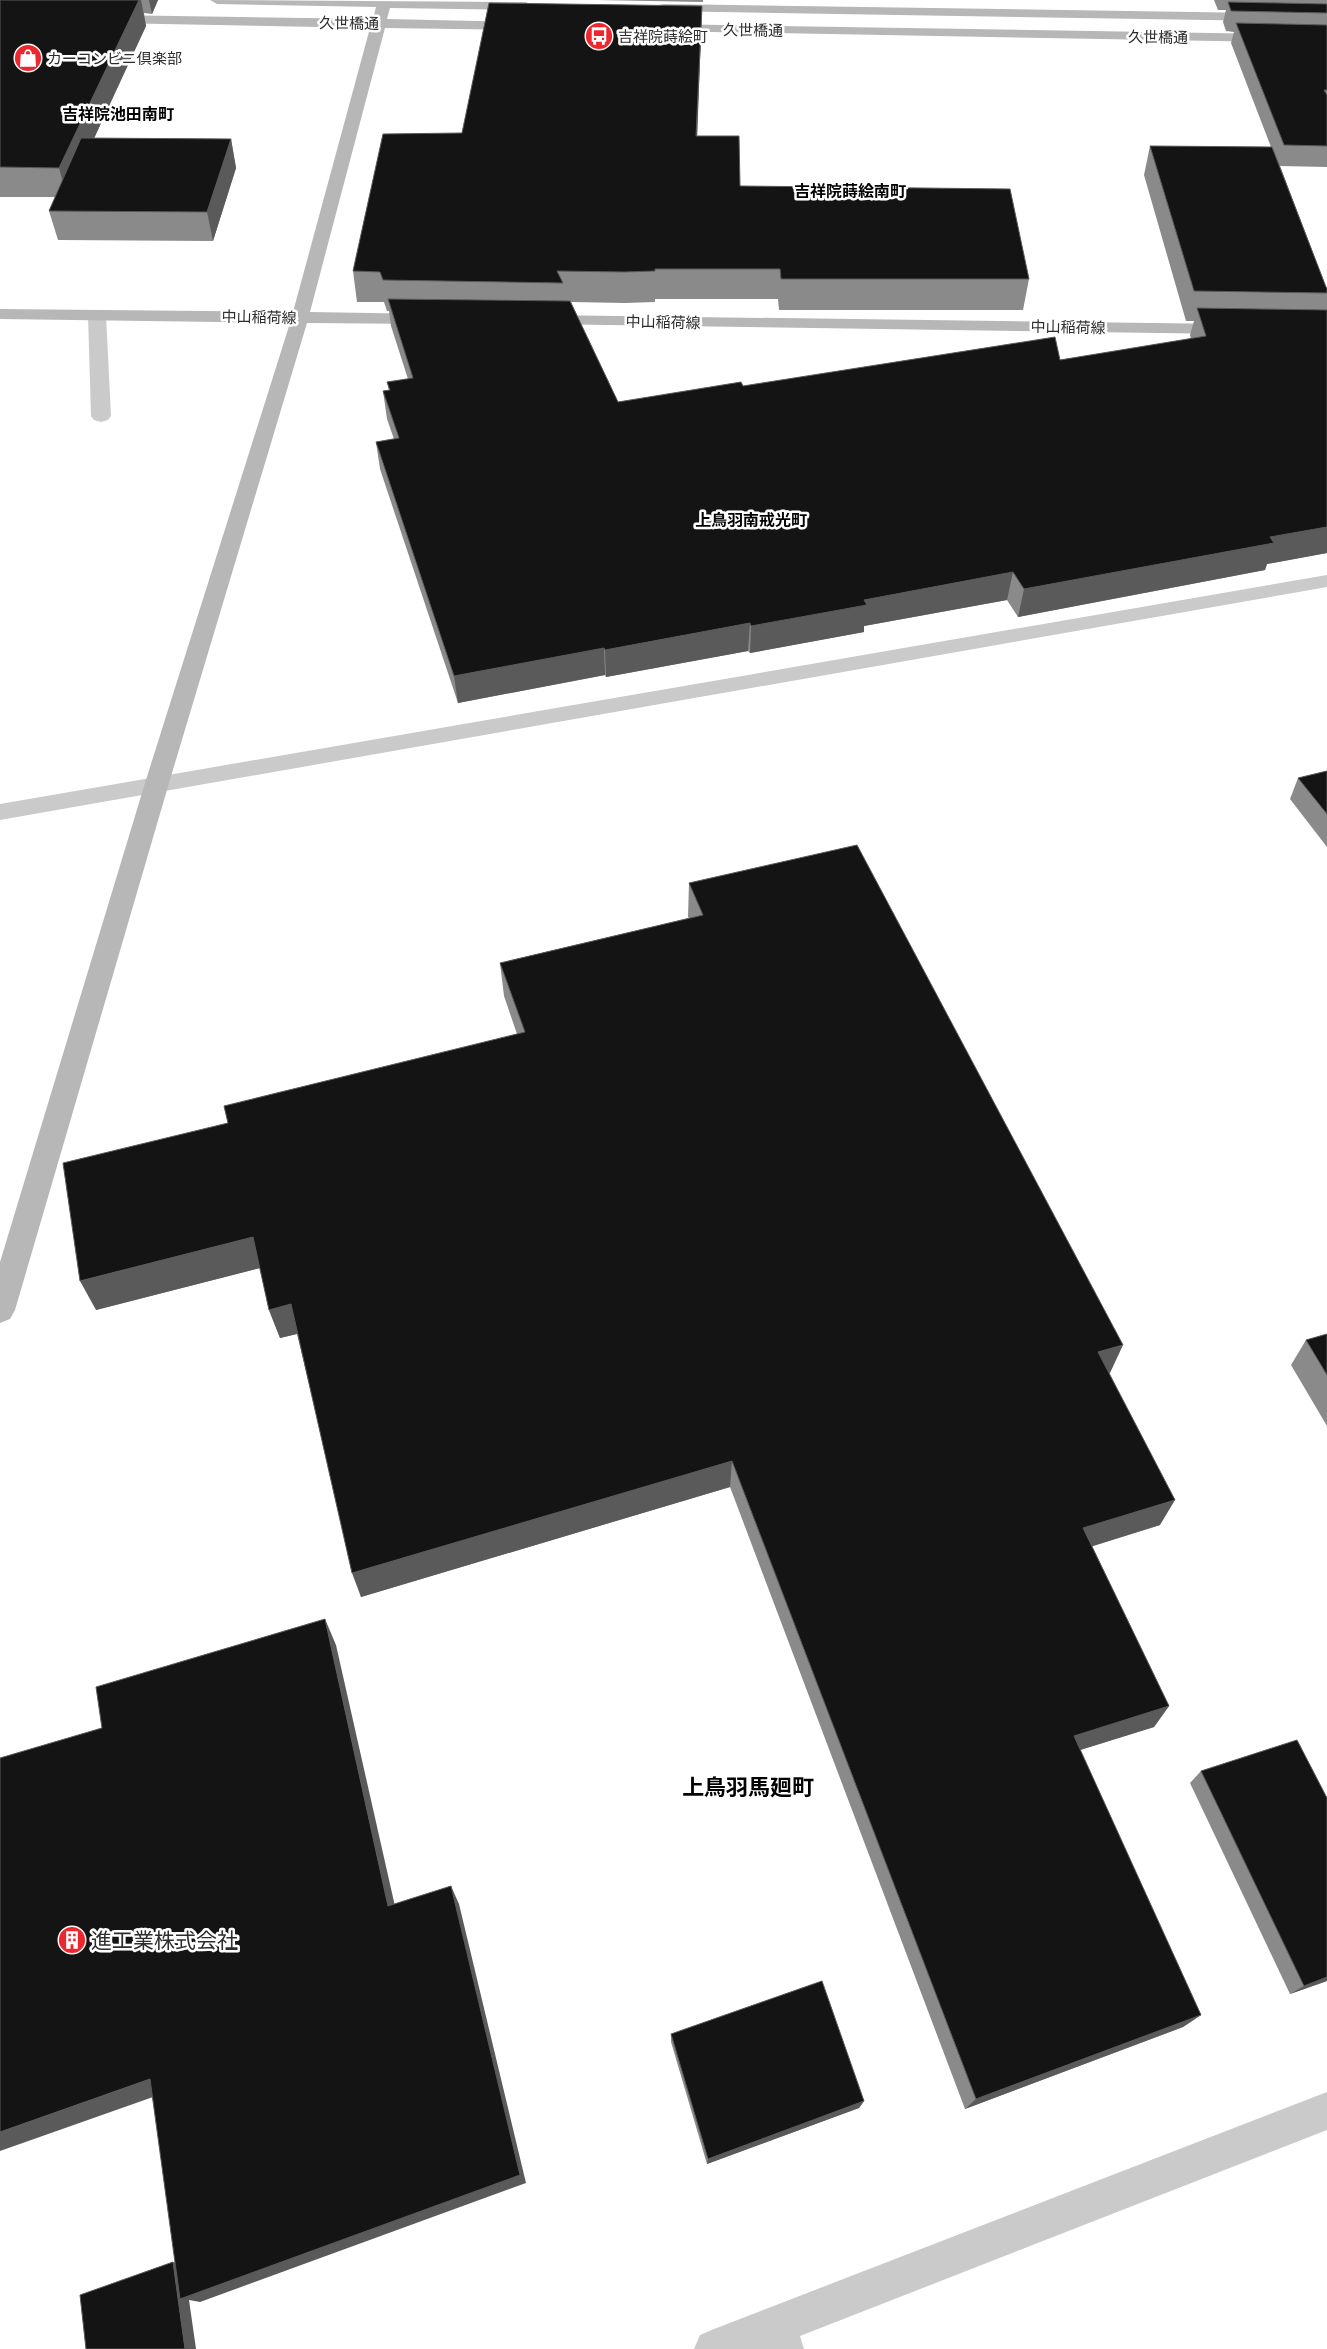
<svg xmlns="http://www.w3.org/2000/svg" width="1327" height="2349" font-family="Ubuntu,'Noto Sans JP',sans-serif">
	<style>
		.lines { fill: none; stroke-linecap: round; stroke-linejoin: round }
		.street { fill: #cacaca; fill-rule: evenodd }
		.secondary { fill: #b7b7b7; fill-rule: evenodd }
		.wall { fill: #8a8a8a }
		.shaded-wall { fill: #5a5a5a }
		.building { fill: #141414; stroke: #5a5a5a }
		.labels { text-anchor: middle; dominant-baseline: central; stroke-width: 5; stroke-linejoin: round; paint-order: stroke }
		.far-street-label { font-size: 15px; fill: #2d2d2d; stroke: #fff }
		.far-poi-label { font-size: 15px; fill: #2d2d2d; stroke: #fff; text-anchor: start }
		.far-neighbourhood-label { font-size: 16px; font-weight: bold; fill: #000; stroke: #fff }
		.near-poi-label { font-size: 21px; fill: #2d2d2d; stroke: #fff; text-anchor: start }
		.near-neighbourhood-label { font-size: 22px; font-weight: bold; fill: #000; stroke: #fff }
	</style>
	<rect width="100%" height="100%" fill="#fff"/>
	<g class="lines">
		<!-- street -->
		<g class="street">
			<polygon points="97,310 103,311 106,315 111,416 108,420 101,422 94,420 91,416 88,315 91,311"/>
			<polygon points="1327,575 1327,587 0,820 0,804"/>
			<polygon points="1327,2092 1327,2130 800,2336 804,2349 694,2349 700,2335 714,2329"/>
		</g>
		<!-- secondary -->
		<g class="secondary">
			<polygon points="210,0 526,2 533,6 526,10 390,8 387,19 521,22 528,26 521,30 385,28 310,312 428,314 434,315 437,319 434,323 428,324 307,323 169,783 15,1310 10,1319 0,1323 0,1262 145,783 290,323 0,319 0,309 293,312 370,28 109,23 102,19 109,15 373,19 376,7 217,4"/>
			<polygon points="664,4 1327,14 1327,22 659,11 657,8 659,5"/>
			<polygon points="664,24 1327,35 1327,43 659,31 657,28"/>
			<polygon points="544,315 1231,324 1237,325 1240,329 1237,333 1231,334 538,324 535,320 538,316"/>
		</g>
	</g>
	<!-- wall -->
	<g class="wall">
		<polygon points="0,0 158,0 152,14 144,13 146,26 94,138 231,139 236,168 213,241 58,240 49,211 56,197 0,197"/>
		<polygon points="597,0 703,0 703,2"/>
		<polygon points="1214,0 1327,0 1327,167 1280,166 1326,287 1327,288 1327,553 1267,564 1265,570 1018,617 1007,600 864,626 864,632 750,653 748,651 606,677 605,675 458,703 380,469 376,442 394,439 387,419 383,391 389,391 387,382 408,379 391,326 389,311 387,311 384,302 357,302 353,271 462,133 702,6 697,136 740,186 1029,279 1023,310 779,310 778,299 655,299 655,302 625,303 571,302 618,402 743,386 1060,360 1191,339 1190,335 1194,321 1186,321 1144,175 1150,146 1271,147 1231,43 1234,32 1226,31 1223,22 1226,10 1218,10"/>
		<polygon points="1327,771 1327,847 1290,799 1298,778"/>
		<polygon points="689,883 1110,1373 1109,1373 1160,1525 1092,1546 1169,1706 1154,1727 1080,1750 1201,2015 1183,2027 965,2109 730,1487 361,1597 297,1334 280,1338 269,1310 260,1268 96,1310 228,1123 517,1034 504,996 500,963 689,918 688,917"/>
		<polygon points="1327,1334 1327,1426 1291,1365 1306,1340"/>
		<polygon points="1201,1771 1327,1798 1327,1981 1290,1994 1190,1783"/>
		<polygon points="671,2034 864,2101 859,2108 707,2164 671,2042"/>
	</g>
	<!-- shaded-wall -->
	<g class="shaded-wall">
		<polygon points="139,0 141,0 146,26 67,197 59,168"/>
		<polygon points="149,0 158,0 152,14"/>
		<polygon points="702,6 701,35 696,166 696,136"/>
		<polygon points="231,139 236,168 213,241 207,212"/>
		<polygon points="1327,527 1327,553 1267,564 1265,570 1018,617 1024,589 1270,537"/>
		<polygon points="1013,572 1007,600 864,626 864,632 750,653 751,626 864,600"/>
		<polygon points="750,623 748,651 606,677 605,650"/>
		<polygon points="604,648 605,675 458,703 454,676"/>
		<polygon points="253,1237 264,1267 96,1310 80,1281"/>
		<polygon points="291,1304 301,1333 280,1338 269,1310"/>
		<polygon points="1123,1345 1110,1373 1086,1380 1098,1352"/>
		<polygon points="732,1461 730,1487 361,1597 352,1573"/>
		<polygon points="1175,1500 1160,1525 1071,1553 1083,1528"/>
		<polygon points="325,1619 336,1645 399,1924 388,1906"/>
		<polygon points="1169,1706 1154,1727 1061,1756 1074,1736"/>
		<polygon points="451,1886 459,1904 526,2183 200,2302 189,2300 196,2349 185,2349 173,2262 184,2265"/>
		<polygon points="1327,1977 1327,1981 1290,1994 1304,1986"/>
		<polygon points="1201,2015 1183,2027 965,2109 976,2099"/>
		<polygon points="150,2079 170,2091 0,2151 0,2132"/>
		<polygon points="864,2101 859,2108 707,2164 708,2159"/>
	</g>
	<!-- building -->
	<g class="building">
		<polygon points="0,0 139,0 59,168 0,167"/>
		<polygon points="1228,2 1327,4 1327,13 1231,11"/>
		<polygon points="489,3 702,6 696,136 739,136 740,186 1010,189 1029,279 781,279 780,269 655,269 655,271 625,272 557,271 563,283 383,280 380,272 353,271 383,134 462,133"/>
		<polygon points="1236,23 1327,25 1327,90 1324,90 1327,95 1327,146 1284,145"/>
		<polygon points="81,138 231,139 207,212 49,211"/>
		<polygon points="1150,146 1272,147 1326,287 1327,288 1327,293 1194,291"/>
		<polygon points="388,299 570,301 618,402 741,382 743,386 1055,337 1060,360 1206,336 1197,308 1327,310 1327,527 1270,537 1274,543 1024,589 1013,572 864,600 867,605 751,626 750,623 605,650 604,648 454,676 376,442 399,438 383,391 390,390 387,382 413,378"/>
		<polygon points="1327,771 1327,814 1298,778"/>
		<polygon points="857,845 1123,1345 1098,1352 1175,1500 1083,1528 1169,1706 1074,1736 1201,2015 976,2099 732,1461 352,1573 291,1304 269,1310 253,1237 80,1281 63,1163 228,1123 224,1106 525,1032 500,963 703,915 689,883"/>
		<polygon points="1327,1334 1327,1375 1306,1340"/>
		<polygon points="325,1619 388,1906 451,1886 520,2175 180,2299 150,2079 0,2132 0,1758 102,1728 96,1687"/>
		<polygon points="1297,1740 1327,1798 1327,1977 1304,1986 1201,1771"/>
		<polygon points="822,1981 864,2101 708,2159 671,2034"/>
		<polygon points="173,2262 185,2349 86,2349 80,2295"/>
	</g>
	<!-- icons -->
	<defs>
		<symbol id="bus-disc" viewBox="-11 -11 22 22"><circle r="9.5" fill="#ec272e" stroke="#fff"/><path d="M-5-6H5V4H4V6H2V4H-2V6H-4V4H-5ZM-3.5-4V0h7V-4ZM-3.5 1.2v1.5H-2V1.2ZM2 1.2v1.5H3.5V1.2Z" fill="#fff"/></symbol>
		<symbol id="shop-disc" viewBox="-11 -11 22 22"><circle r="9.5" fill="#ec272e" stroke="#fff"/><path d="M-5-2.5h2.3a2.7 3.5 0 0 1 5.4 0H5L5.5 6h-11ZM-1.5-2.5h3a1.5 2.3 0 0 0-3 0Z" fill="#fff"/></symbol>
		<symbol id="building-disc" viewBox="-11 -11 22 22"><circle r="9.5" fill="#ec272e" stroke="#fff"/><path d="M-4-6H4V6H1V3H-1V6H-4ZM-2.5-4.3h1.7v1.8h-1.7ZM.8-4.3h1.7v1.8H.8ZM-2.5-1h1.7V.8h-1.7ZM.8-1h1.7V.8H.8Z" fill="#fff"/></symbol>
	</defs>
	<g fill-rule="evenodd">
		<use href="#bus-disc" x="583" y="20" width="32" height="32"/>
		<use href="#shop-disc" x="12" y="42" width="32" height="32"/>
		<use href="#building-disc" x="56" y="1924" width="32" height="32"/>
	</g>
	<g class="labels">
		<!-- far-street labels -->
		<g class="far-street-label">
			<text transform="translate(349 23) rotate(1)">久世橋通</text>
			<text transform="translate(753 30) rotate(1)">久世橋通</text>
			<text transform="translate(1158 37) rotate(1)">久世橋通</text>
			<text transform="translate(259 317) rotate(1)">中山稲荷線</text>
			<text transform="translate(663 322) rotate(1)">中山稲荷線</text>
			<text transform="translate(1068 327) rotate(1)">中山稲荷線</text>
		</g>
		<!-- far-poi labels -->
		<g class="far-poi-label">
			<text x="618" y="36">吉祥院蒔絵町</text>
			<text x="47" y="58">カーコンビニ倶楽部</text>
		</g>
		<!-- far-neighbourhood labels -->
		<g class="far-neighbourhood-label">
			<text x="118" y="114">吉祥院池田南町</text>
			<text x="850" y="191">吉祥院蒔絵南町</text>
			<text x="751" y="520">上鳥羽南戒光町</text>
		</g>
		<!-- near-poi labels -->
		<g class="near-poi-label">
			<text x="91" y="1940">進工業株式会社</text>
		</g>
		<!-- near-neighbourhood labels -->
		<g class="near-neighbourhood-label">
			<text x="748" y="1786">上鳥羽馬廻町</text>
		</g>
	</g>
</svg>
